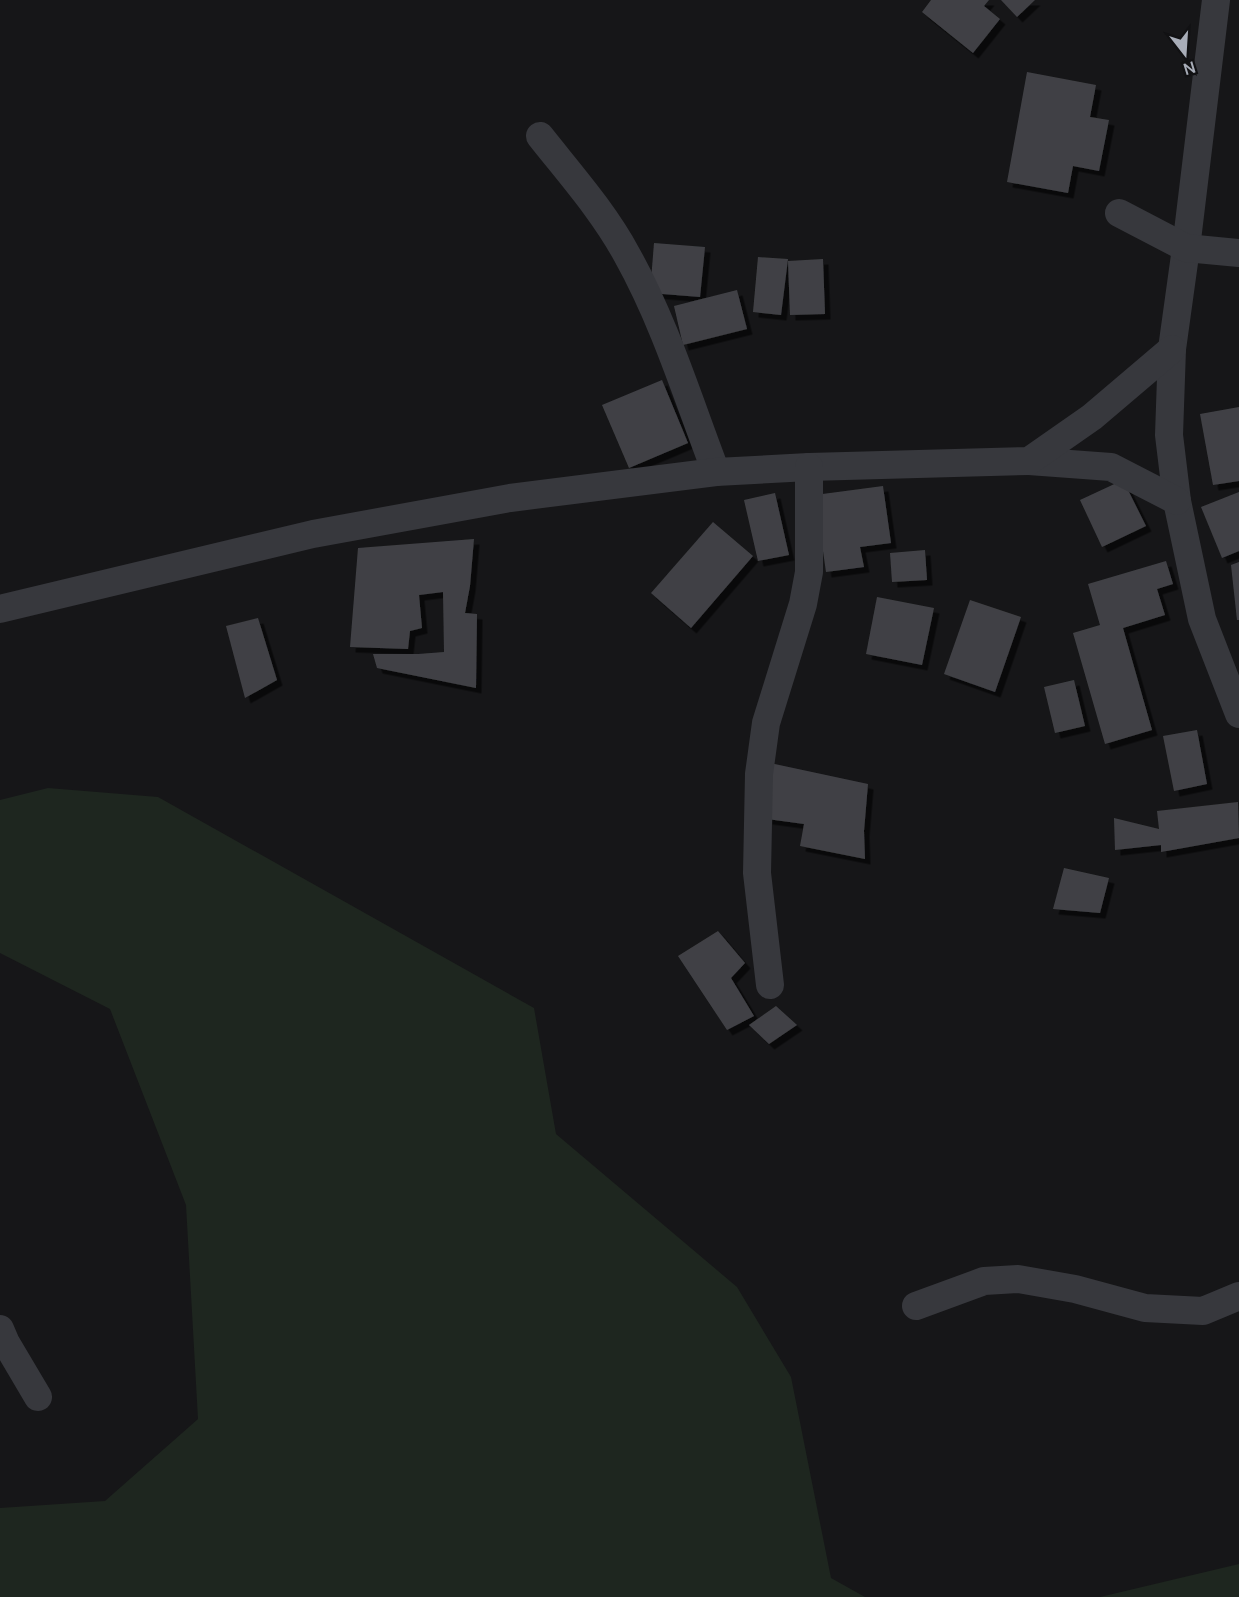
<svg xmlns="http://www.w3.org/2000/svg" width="1239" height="1597" font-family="Manrope,sans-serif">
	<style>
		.green { fill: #1e261f }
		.building { fill: #404145; filter: url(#shadow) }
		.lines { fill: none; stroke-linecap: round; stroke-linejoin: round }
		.minor { stroke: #37383d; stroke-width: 28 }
	</style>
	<defs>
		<filter id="shadow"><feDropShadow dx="5.5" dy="5.5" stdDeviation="0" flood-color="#0009"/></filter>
	</defs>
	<rect width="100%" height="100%" fill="#161618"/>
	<!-- green -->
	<g class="green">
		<polygon points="48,788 158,797 534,1008 556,1134 737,1287 791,1377 831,1578 865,1597 0,1597 0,1508 105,1501 198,1419 186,1205 110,1009 0,953 0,800"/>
		<polygon points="1239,1564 1239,1597 1100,1597"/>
	</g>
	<!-- building -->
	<g class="building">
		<polygon points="931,0 989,0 984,6 1000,19 973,53 922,12"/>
		<polygon points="1001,0 1035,0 1017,17"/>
		<polygon points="1027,72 1096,85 1090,117 1109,120 1099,171 1073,166 1068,193 1007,182"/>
		<polygon points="654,243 705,247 700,297 650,293"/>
		<polygon points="758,257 788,259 781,315 753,312"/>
		<polygon points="823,259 825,314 790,315 788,261"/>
		<polygon points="737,290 747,329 683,345 674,306"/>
		<polygon points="662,380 688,443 629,468 602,405"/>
		<polygon points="1239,407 1239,481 1213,485 1200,414"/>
		<polygon points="1123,480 1146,526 1102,547 1080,500"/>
		<polygon points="883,486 891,543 860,547 864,567 826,572 815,495"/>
		<polygon points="1239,492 1239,551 1222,558 1201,507"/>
		<polygon points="775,493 789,555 758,561 744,500"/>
		<polygon points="713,522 753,556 691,628 651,593"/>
		<polygon points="474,539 470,586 465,613 477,614 476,688 377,668 373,654 418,654 444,652 443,592 419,595 422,628 410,631 408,649 350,647 358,548"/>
		<polygon points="925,550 927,580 892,582 890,553"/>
		<polygon points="1166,561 1173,584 1157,589 1165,615 1123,628 1152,730 1105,744 1073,633 1100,625 1088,584"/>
		<polygon points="1239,562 1239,620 1237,620 1231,565"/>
		<polygon points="877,597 934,608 922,665 866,654"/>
		<polygon points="970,600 1021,617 995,692 944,674"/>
		<polygon points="258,618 277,680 245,698 226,626"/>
		<polygon points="1074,680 1085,726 1055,733 1044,687"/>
		<polygon points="1197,730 1207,784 1174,791 1163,736"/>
		<polygon points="770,763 868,784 864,831 865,859 800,846 804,824 767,819"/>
		<polygon points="1238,802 1239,838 1161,852 1161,845 1115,850 1114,818 1159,829 1157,811"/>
		<polygon points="1064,868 1109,878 1100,913 1053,909"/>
		<polygon points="718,931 745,963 731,978 754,1016 727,1030 678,956"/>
		<polygon points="776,1006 797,1025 769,1044 749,1025"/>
	</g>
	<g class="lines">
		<!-- minor -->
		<g class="minor">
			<polyline points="1216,0 1186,248 1172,349 1169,435 1177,501 1202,619 1239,714"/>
			<path d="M 540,136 C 570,174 604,212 627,255 C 665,323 688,399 716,472"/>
			<polyline points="1119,213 1186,248 1239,253"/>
			<polyline points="1029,461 1111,467 1177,501"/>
			<polyline points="0,609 313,534 510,498 716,472 809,467 1029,461 1092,417 1172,349"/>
			<polyline points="770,985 757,873 759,774 766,723 803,604 809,572 809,467"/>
			<polyline points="916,1306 984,1281 1018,1279 1075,1289 1145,1308 1203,1311 1239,1296"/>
			<polyline points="0,1329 6,1343 38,1397"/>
		</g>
	</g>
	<!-- north arrow -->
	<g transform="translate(1185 54) rotate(163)" stroke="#111113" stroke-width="4.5" paint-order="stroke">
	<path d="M0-4.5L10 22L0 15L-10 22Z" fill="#a8adb8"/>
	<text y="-9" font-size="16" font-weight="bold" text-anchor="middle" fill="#a8adb8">N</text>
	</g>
</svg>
